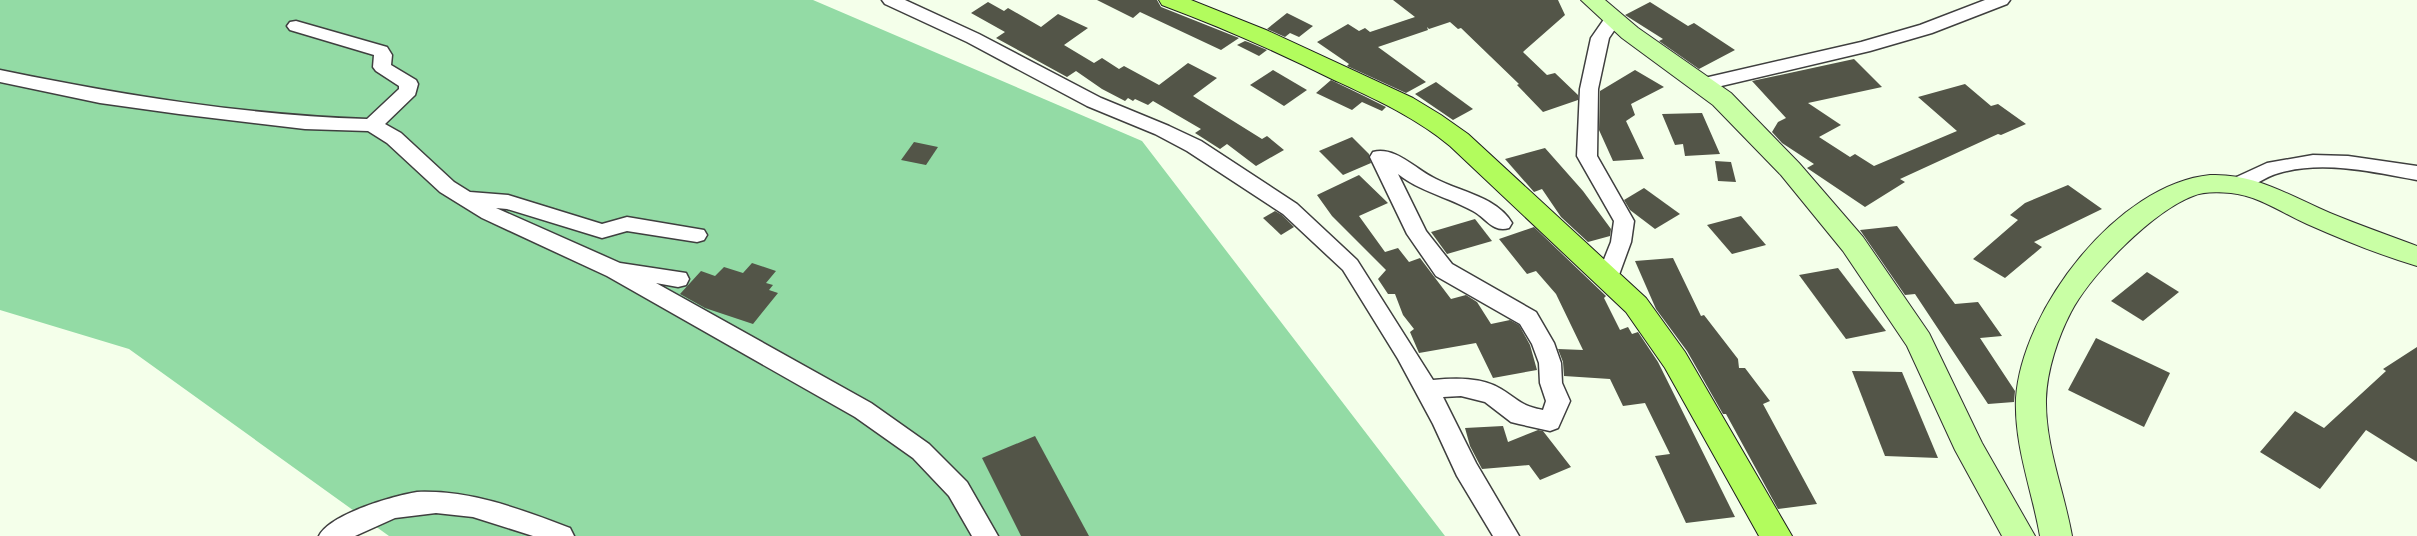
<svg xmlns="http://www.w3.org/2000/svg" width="2417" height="536" font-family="'PT Serif',serif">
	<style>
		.forest { fill: #93dba5 }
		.building { fill: #535548 }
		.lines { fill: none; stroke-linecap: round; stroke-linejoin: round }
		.street-casing { stroke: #3f3f3f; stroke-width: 3 }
		.secondary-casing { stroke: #2e2e2e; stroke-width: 2 }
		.primary-casing { stroke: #1d1d1d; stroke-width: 2 }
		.street { fill: #fff; fill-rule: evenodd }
		.secondary { fill: #c9ffa5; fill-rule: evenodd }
		.primary { fill: #b2fc5d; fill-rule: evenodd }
	</style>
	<rect width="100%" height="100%" fill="#f4ffea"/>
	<!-- forest -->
	<polygon class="forest" points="0,0 813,0 1142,141 1445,536 389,536 129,349 0,310"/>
	<!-- building -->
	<g class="building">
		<polygon points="1097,0 1157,0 1161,7 1239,38 1221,50 1140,12 1133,18"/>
		<polygon points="1393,0 1558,0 1565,15 1523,52 1547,75 1555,73 1578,95 1578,100 1543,112 1517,85 1519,84 1461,28 1458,29 1450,22 1429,29 1427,27 1428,30 1378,47 1426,82 1406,93 1347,66 1349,64 1317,42 1348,24 1359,31 1365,28 1370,32 1415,17"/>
		<polygon points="988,2 1004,11 1008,8 1041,27 1058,14 1088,28 1064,45 1094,63 1102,58 1119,69 1124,66 1159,85 1188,63 1217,78 1193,96 1262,139 1267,136 1284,150 1256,166 1227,144 1220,149 1195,133 1201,129 1153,101 1148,105 1135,99 1133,101 1128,98 1125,101 1102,89 1076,71 1067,77 996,38 1005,32 971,13"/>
		<polygon points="1650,2 1688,26 1694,23 1735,50 1699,69 1659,41 1663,39 1625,15"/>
		<polygon points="1287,13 1313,26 1299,37 1290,33 1285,37 1267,29"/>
		<polygon points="1245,41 1248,42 1267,50 1259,56 1237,45"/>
		<polygon points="1854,59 1882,87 1808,103 1841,125 1819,137 1850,157 1855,154 1874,166 1957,131 1918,97 1965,84 1991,106 1998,104 2026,124 2001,135 1998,134 1900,179 1905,182 1865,207 1807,168 1814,164 1782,143 1772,132 1778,122 1786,118 1752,81"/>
		<polygon points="1273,70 1307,90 1284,106 1250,85"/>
		<polygon points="1635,70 1664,87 1631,104 1635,115 1626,121 1644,159 1613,161 1599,130 1600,91"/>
		<polygon points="1331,80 1364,96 1386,107 1382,111 1362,102 1352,110 1316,93"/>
		<polygon points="1436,82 1473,109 1453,120 1415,94"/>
		<polygon points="1702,113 1720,154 1685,156 1683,144 1675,145 1662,114"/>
		<polygon points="1352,137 1369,154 1371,163 1343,175 1319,151"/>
		<polygon points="914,142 938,147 926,165 901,160"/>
		<polygon points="1545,148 1583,191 1611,229 1610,236 1588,242 1561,217 1542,189 1534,192 1505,159"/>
		<polygon points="1715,161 1731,162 1736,182 1718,181"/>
		<polygon points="1359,175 1388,203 1359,216 1385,252 1398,248 1409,262 1420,258 1451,299 1466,295 1477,302 1491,324 1510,320 1519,325 1530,345 1537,370 1493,378 1476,343 1419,353 1410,332 1414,329 1403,315 1395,294 1388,294 1378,279 1386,270 1332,216 1317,195"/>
		<polygon points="2068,185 2102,209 2034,242 2042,247 2005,278 1973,259 2018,220 2010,215 2025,203"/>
		<polygon points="1644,188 1680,214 1655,229 1630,210 1624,200"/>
		<polygon points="1275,211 1282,215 1294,227 1281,235 1263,218"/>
		<polygon points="1741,216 1766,245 1732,254 1707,225"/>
		<polygon points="1475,219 1492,241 1447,254 1431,232"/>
		<polygon points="1897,226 1955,304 1978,302 2002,336 1980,338 2015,391 2014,402 1988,404 1915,294 1905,295 1860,230"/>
		<polygon points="1534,227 1606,296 1604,298 1620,330 1628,327 1632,334 1638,332 1658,362 1735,517 1686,523 1655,456 1670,454 1645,403 1623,406 1610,379 1564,376 1563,362 1558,349 1583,350 1556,294 1536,271 1527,274 1499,239"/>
		<polygon points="1673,258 1701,316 1704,315 1738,359 1739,368 1745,368 1770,401 1763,404 1817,504 1778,509 1726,414 1723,414 1687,351 1656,309 1635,261"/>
		<polygon points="752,263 776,271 766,283 773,285 769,290 778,293 753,324 705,308 680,294 701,271 715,276 724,267 743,273"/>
		<polygon points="1838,268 1886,331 1846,339 1799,275"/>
		<polygon points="2147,272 2179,292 2143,321 2111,301"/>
		<polygon points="2096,338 2170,373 2144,427 2068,390"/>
		<polygon points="2417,347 2417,462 2366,430 2320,489 2260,452 2295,411 2324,428 2386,371 2383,369"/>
		<polygon points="1852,371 1902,372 1938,458 1885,456"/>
		<polygon points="1503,426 1508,442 1538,430 1543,431 1571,467 1540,480 1529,465 1482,469 1470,446 1465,428"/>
		<polygon points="1035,436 1089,536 1021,536 982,458"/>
	</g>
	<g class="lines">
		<defs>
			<g id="street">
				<path d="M 882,0 L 905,0 L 979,34 L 1101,98 L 1169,126 L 1201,141 L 1297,204 L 1357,260 L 1433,380 C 1455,378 1482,377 1501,389 C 1519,400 1521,406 1543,410 L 1546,401 L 1540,383 L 1539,363 L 1532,344 L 1520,324 L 1436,276 L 1407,234 L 1370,157 L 1373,152 C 1396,146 1416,170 1436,179 C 1461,192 1497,197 1512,223 L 1509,228 C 1493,233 1486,218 1473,211 C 1448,197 1421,192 1398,174 L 1426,231 L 1452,264 L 1536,312 L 1554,343 L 1561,363 L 1562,383 L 1570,401 L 1558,428 L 1550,431 L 1519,424 L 1511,422 L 1485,402 L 1461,396 L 1443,397 L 1476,463 L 1519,536 L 1493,536 L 1457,476 L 1433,424 L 1398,359 L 1343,270 L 1283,214 L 1187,151 L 1155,134 L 1087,106 L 967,42 L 885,4 Z"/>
				<polygon points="1985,0 2010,0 2007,4 1932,33 1870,51 1700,91 1693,89 1691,85 1693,81 1700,79 1861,42 1920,25"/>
				<polygon points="1613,14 1619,15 1622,19 1609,38 1598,89 1597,156 1634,221 1631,242 1616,283 1608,285 1600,283 1597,277 1611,242 1614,221 1577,156 1580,89 1591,38 1607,15"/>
				<path d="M 296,21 L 387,47 L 392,55 L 391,65 L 416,80 L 418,84 L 415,95 L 385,124 L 401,133 L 454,182 L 470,192 L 508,195 L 602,224 L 627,217 L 704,230 L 707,235 L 704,240 L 697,242 L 627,231 L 602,238 L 507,209 L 496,208 L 620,263 L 686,273 L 689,279 L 686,285 L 678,287 L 656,283 L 871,403 L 929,444 L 967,482 L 998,536 L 972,536 L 949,496 L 913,458 L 855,417 L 607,276 L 482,218 L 440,192 L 387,143 L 368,131 L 305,129 L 179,114 L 100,103 L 0,82 L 0,70 C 121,95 244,115 367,119 L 399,89 L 399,86 L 376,71 L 373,67 L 374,55 L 290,30 L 287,26 L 290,22 Z"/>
				<path d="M 2313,155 L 2348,156 L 2417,166 L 2417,180 C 2373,172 2323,160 2279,173 C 2264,177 2252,188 2237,192 L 2230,190 L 2227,185 L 2230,180 L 2267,163 Z"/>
				<path d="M 417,492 C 471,490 520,509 570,528 L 574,536 L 533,536 L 473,517 L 436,513 L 395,518 L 355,536 L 319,536 C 330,514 393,496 417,492 Z"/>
			</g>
			<g id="secondary">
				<polygon points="1581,0 1605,0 1638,28 1731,93 1799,163 1863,237 1929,333 1982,443 2035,536 2002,536 1955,450 1907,346 1843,251 1781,175 1713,105 1622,38"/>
				<path d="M 2210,175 C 2255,173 2290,196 2330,213 C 2359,225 2388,235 2417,246 L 2417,266 C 2380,255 2343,240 2307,224 C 2282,213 2259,196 2231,193 C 2219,192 2204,191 2193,196 C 2153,211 2091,274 2071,312 C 2058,337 2047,370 2046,399 C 2045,446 2064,490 2072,536 L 2040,536 C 2032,490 2014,446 2016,398 C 2022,309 2118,184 2210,175 Z"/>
			</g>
			<path id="primary" d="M 1159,0 L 1191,0 L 1266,30 L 1413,98 L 1441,115 L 1468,134 L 1646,298 L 1685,352 L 1792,536 L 1759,536 L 1665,368 L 1626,312 L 1450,146 C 1415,117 1375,99 1334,80 C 1278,52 1221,27 1162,5 Z"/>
		</defs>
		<!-- street casing -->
		<use href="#street" class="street-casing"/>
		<!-- secondary casing -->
		<use href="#secondary" class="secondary-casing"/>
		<!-- primary casing -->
		<use href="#primary" class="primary-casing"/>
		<!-- street -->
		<use href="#street" class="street"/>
		<!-- secondary -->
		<use href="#secondary" class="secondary"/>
		<!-- primary -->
		<use href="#primary" class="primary"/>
	</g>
</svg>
